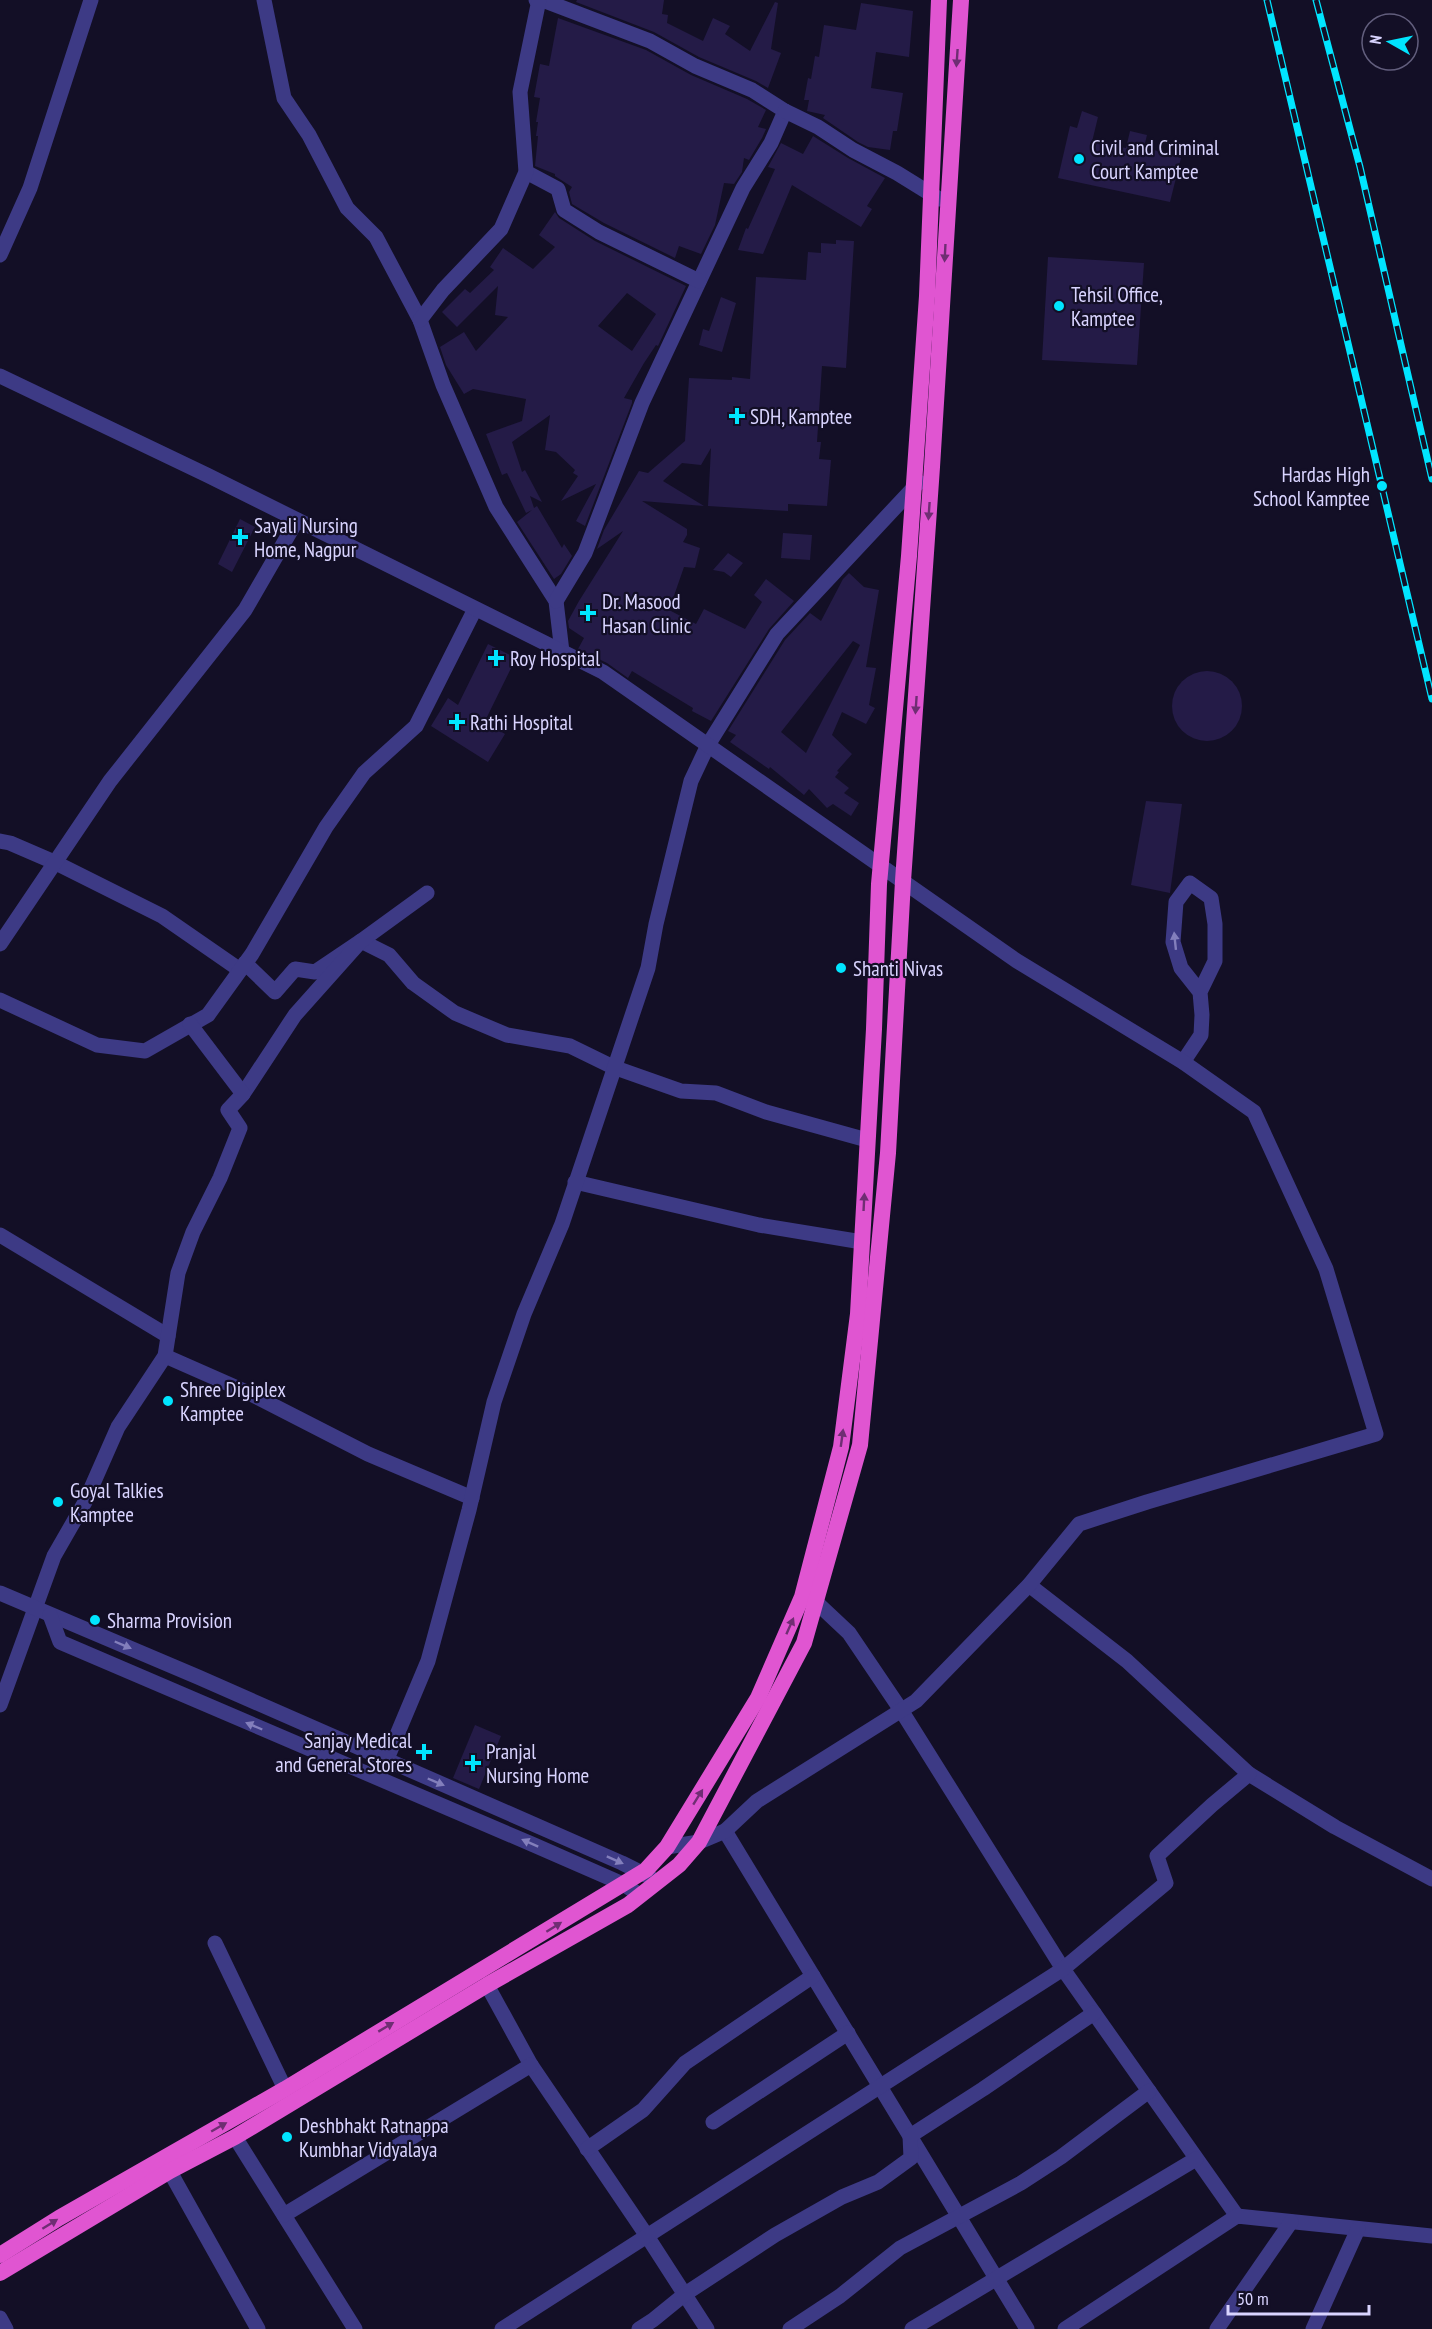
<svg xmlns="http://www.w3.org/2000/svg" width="1432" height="2329" font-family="'PT Sans Narrow',sans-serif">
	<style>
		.building { fill: #241b47; fill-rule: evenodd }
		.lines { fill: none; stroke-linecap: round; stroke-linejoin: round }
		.minor { stroke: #3d3a85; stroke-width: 15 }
		.tertiary { stroke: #3d3a85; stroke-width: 15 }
		.trunk { stroke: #e055d1; stroke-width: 16 }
		.rail-casing { stroke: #00e5ff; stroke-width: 7 }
		.rail { stroke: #130f26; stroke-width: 4.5; stroke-dasharray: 14; stroke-linecap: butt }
		.oneway { fill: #6f2e73 }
		.oneway2 { fill: #837fbc }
		.poi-dot { fill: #00e5ff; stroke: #130f26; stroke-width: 2 }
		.labels { text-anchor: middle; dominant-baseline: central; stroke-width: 4.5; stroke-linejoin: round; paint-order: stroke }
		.poi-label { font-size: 21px; fill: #d9d4ff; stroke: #130f26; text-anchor: start }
	</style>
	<rect width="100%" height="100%" fill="#130f26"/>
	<!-- building -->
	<g class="building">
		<polygon points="577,0 664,0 662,14 668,15 667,23 703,41 713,18 730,26 725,34 750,51 775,2 778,3 771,49 781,53 768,88 756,81 699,57 654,32 576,2"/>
		<polygon points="861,3 913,11 909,57 876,52 871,88 903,93 897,131 893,131 890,150 868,147 858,142 823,118 825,115 807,111 809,100 804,100 808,78 811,79 815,56 819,57 824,25 856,30"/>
		<polygon points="558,18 646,50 691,75 747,99 766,110 758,127 766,129 762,138 749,160 744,158 742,172 734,184 724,183 715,225 701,254 679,246 675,258 604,223 572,204 569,192 572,187 555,176 555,174 535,166 538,136 536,136 538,122 536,122 540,98 534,97 540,64 549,66"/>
		<polygon points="1082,111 1098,117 1092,142 1126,148 1130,131 1147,135 1144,147 1181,158 1170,202 1058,178 1070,126 1077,128"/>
		<polygon points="813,136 848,158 885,178 867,206 872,209 861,227 792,185 763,254 738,250 746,228 748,229 775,169 768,167 781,143 803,154"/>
		<path d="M 555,212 L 559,218 L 595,241 L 686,286 L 658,346 L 656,345 L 644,363 L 624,398 L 632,400 L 632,403 L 585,526 L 576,521 L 596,484 L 561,501 L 578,476 L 573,473 L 575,470 L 556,452 L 545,450 L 550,415 L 512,442 L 522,472 L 525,470 L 542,502 L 530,496 L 534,508 L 537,506 L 562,548 L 564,544 L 572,556 L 561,574 L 554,579 L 517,522 L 532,510 L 526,513 L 507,473 L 502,475 L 486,434 L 522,421 L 526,399 L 473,389 L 464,394 L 446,365 L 440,347 L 464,332 L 476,351 L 508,317 L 495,315 L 498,286 L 457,327 L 442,312 L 465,289 L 470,293 L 494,270 L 490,267 L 503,248 L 533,269 L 555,247 L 539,235 ZM 627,293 L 656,314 L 632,351 L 598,326 Z"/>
		<polygon points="836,240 854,241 846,368 822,366 817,442 821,442 819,459 831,460 827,506 788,504 788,511 708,506 711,448 701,465 682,463 663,481 704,506 642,501 687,529 687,535 683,542 700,548 695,568 684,567 669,610 696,624 704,609 745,629 762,602 754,595 766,579 794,601 769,629 711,721 692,711 693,708 632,671 628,678 607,663 578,649 584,638 569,628 568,621 579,601 623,531 597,549 604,530 639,471 648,473 685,441 689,378 732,380 732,377 750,379 756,277 806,280 808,252 821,253 821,243 836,244"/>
		<polygon points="1048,257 1144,263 1137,365 1042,360"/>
		<polygon points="721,297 736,303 722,352 699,345 703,329 709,331"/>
		<polygon points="240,519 255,527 232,572 218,564"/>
		<polygon points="783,533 812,535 810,560 781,558"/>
		<polygon points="728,553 743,563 731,577 724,572 713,570"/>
		<path d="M 849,573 L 864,587 L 879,590 L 866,667 L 876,668 L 869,705 L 875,708 L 866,724 L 842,712 L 832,735 L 852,754 L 837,771 L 839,772 L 835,777 L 849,788 L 844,793 L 859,803 L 851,816 L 833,804 L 827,808 L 809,789 L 804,795 L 770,767 L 769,769 L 730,742 L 736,735 L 728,731 L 785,640 L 810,613 L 821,621 L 843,579 ZM 853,641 L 860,645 L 806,753 L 781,732 Z"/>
		<polygon points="488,644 516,658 485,721 505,734 488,762 431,726 448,698 458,705"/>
		<circle cx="1207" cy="706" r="35"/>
		<polygon points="1146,801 1182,804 1170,893 1131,885"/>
		<polygon points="475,1725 501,1736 479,1789 453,1778"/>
	</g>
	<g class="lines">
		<!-- minor -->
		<g class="minor">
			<polyline points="264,0 284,98 309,135 347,208 376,237 420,320 443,385 496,507 556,601 562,652"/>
			<polyline points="536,0 545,1 650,41 695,66 752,90 785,111 771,143 743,188 642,403 585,553 556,601"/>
			<polyline points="785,111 818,127 853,150 897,173 939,199"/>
			<polyline points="526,172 558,189 564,210 599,232 699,281"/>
			<polyline points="0,255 30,188 91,0"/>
			<polyline points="420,320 443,290 501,229 526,172 520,92 539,0"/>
			<polyline points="0,841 10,843 54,862 162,916 240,970"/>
			<polyline points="0,944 110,781 245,610 297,520"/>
			<polyline points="245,963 275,992 295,969 315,972 361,941 389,955 413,983 455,1013 507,1035 570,1046 613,1067 681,1091 716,1093 766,1112 867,1140"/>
			<polyline points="0,1000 97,1045 145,1051 208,1015 252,954 326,827 364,773 416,726 475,609"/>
			<polyline points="1183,1062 1201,1035 1202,1015 1200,992 1215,961 1215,924 1211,898 1190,883 1176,902 1173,942 1181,968 1200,992"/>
			<polyline points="243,1094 295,1015 361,941 427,893"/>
			<polyline points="575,1182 759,1225 862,1242"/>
			<polyline points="0,1235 168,1336"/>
			<polyline points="165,1356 249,1393 368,1454 472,1498"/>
			<polyline points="807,1599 816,1602 849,1633 901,1710 1063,1969 1237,2216"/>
			<polyline points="0,1705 54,1556 85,1502 118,1427 165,1356 178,1273 193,1232 220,1178 240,1128 228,1110 243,1094 190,1024"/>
			<polyline points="386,1761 428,1661 469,1510 494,1402 524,1314 562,1224 648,968 656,924 691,781 708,745 777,634 919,482"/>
			<polyline points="1249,1774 1335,1827 1432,1879"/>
			<polyline points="725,1831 1027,2329"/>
			<polyline points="215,1943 285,2089"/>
			<polyline points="487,1985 531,2065 647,2236 707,2329"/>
			<polyline points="713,2122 848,2033"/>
			<polyline points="235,2137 355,2329"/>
			<polyline points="587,2149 643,2110 685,2063 813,1976"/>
			<polyline points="284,2215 531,2065"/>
			<polyline points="0,2318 6,2329"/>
			<polyline points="502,2329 1063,1969 1166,1883 1157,1856 1212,1805 1249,1774 1127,1661 1029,1585"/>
			<polyline points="639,2329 653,2320 685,2294 775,2235 842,2197 878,2182 911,2158 910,2136 983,2089 1094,2013"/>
			<polyline points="790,2329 840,2296 900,2248 1021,2183 1061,2157 1149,2091"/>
			<polyline points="912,2329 1196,2159"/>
			<polyline points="1065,2329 1237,2216 1432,2236"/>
			<polyline points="1217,2329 1291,2222"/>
			<polyline points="1313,2329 1358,2229"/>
		</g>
		<!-- tertiary -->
		<g class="tertiary">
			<polyline points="0,376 207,475 603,672 1017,961 1183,1062 1254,1112 1326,1269 1376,1434 1147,1502 1079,1524 1029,1585 916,1701 757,1801 725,1831 699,1842 667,1847"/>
			<polyline points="0,1593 198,1677 622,1863 650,1877"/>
			<polyline points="50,1615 60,1642 534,1845 623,1884 640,1895"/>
			<polyline points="164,2161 258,2329"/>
		</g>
		<!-- trunk -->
		<g class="trunk">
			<polyline points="0,2255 59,2218 285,2089 646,1870 667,1847 758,1698 802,1597 841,1447 858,1314 874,1029 879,884 909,556 927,296 939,0"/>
			<polyline points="0,2273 170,2171 235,2137 487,1985 628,1905 679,1865 699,1842 804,1643 860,1445 888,1153 903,881 932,467 961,0"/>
		</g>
		<defs>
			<g id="rail">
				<polyline points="1267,0 1432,699"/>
				<polyline points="1316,0 1360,167 1432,479"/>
			</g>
		</defs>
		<!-- rail casing -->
		<use href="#rail" class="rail-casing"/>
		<!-- rail -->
		<use href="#rail" class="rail"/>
	</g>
	<!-- one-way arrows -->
	<defs><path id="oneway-solid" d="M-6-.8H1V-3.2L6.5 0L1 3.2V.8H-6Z" transform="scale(1.5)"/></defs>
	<g class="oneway">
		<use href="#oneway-solid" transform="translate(957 58) rotate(94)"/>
		<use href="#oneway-solid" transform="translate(945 253) rotate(93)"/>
		<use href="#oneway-solid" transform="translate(929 511) rotate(94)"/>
		<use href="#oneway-solid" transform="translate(916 705) rotate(94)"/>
		<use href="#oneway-solid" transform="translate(864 1202) rotate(-87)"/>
		<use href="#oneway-solid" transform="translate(842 1438) rotate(-82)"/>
		<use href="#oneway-solid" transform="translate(790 1626) rotate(-66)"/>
		<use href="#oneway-solid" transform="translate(698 1797) rotate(-58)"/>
		<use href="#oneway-solid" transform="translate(554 1927) rotate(-32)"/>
		<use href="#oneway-solid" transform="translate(386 2027) rotate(-31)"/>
		<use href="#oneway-solid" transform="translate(219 2127) rotate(-30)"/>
		<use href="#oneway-solid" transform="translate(50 2224) rotate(-32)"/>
	</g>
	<g class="oneway2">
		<use href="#oneway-solid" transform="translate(1175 941) rotate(-96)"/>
		<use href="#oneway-solid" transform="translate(123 1645) rotate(23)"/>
		<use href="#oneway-solid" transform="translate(254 1726) rotate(-157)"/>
		<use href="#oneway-solid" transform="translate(436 1782) rotate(23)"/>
		<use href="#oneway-solid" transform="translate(530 1843) rotate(-156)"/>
		<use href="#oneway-solid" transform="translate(615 1860) rotate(24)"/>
	</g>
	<!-- markers -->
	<g class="poi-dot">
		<circle cx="1079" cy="159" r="6"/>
		<circle cx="1059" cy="306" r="6"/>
		<path d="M734 407h6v6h6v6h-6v6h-6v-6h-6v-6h6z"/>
		<circle cx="1382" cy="486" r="6"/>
		<path d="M237 528h6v6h6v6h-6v6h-6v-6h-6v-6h6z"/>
		<path d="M585 604h6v6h6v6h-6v6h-6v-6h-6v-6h6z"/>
		<path d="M493 649h6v6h6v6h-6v6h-6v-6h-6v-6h6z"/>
		<path d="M454 713h6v6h6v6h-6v6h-6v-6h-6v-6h6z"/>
		<circle cx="841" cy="968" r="6"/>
		<circle cx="168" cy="1401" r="6"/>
		<circle cx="58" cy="1502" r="6"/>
		<circle cx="95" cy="1620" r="6"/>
		<path d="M421 1743h6v6h6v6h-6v6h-6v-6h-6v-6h6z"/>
		<path d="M470 1754h6v6h6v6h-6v6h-6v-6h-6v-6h6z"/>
		<circle cx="287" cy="2137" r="6"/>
	</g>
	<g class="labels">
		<!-- poi labels -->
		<g class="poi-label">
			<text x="1091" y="147">Civil and Criminal<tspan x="1091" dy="24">Court Kamptee</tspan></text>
			<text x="1071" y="294">Tehsil Office,<tspan x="1071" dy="24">Kamptee</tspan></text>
			<text x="750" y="416">SDH, Kamptee</text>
			<text x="1370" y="474" text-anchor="end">Hardas High<tspan x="1370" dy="24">School Kamptee</tspan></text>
			<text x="254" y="525">Sayali Nursing<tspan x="254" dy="24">Home, Nagpur</tspan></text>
			<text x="602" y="601">Dr. Masood<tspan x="602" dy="24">Hasan Clinic</tspan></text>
			<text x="510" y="658">Roy Hospital</text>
			<text x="470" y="722">Rathi Hospital</text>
			<text x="853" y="968">Shanti Nivas</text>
			<text x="180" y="1389">Shree Digiplex<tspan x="180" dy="24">Kamptee</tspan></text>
			<text x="70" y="1490">Goyal Talkies<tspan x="70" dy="24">Kamptee</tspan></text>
			<text x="107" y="1620">Sharma Provision</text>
			<text x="412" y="1740" text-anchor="end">Sanjay Medical<tspan x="412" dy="24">and General Stores</tspan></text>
			<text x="486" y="1751">Pranjal<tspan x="486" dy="24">Nursing Home</tspan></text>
			<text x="299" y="2125">Deshbhakt Ratnappa<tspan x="299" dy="24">Kumbhar Vidyalaya</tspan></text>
		</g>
	</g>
	<!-- north arrow -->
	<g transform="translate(1390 42) rotate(279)"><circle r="28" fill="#130f26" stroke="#625e7d" stroke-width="1.5"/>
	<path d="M0-4.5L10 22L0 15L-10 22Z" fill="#00e5ff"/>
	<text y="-9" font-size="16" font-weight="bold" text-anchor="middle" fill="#d9d4ff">N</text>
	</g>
	<!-- scale -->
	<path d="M1228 2305v9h141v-9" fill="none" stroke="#d9d4ff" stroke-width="3"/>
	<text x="1237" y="2305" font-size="18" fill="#d9d4ff" stroke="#130f26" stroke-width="4.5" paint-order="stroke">50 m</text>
</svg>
